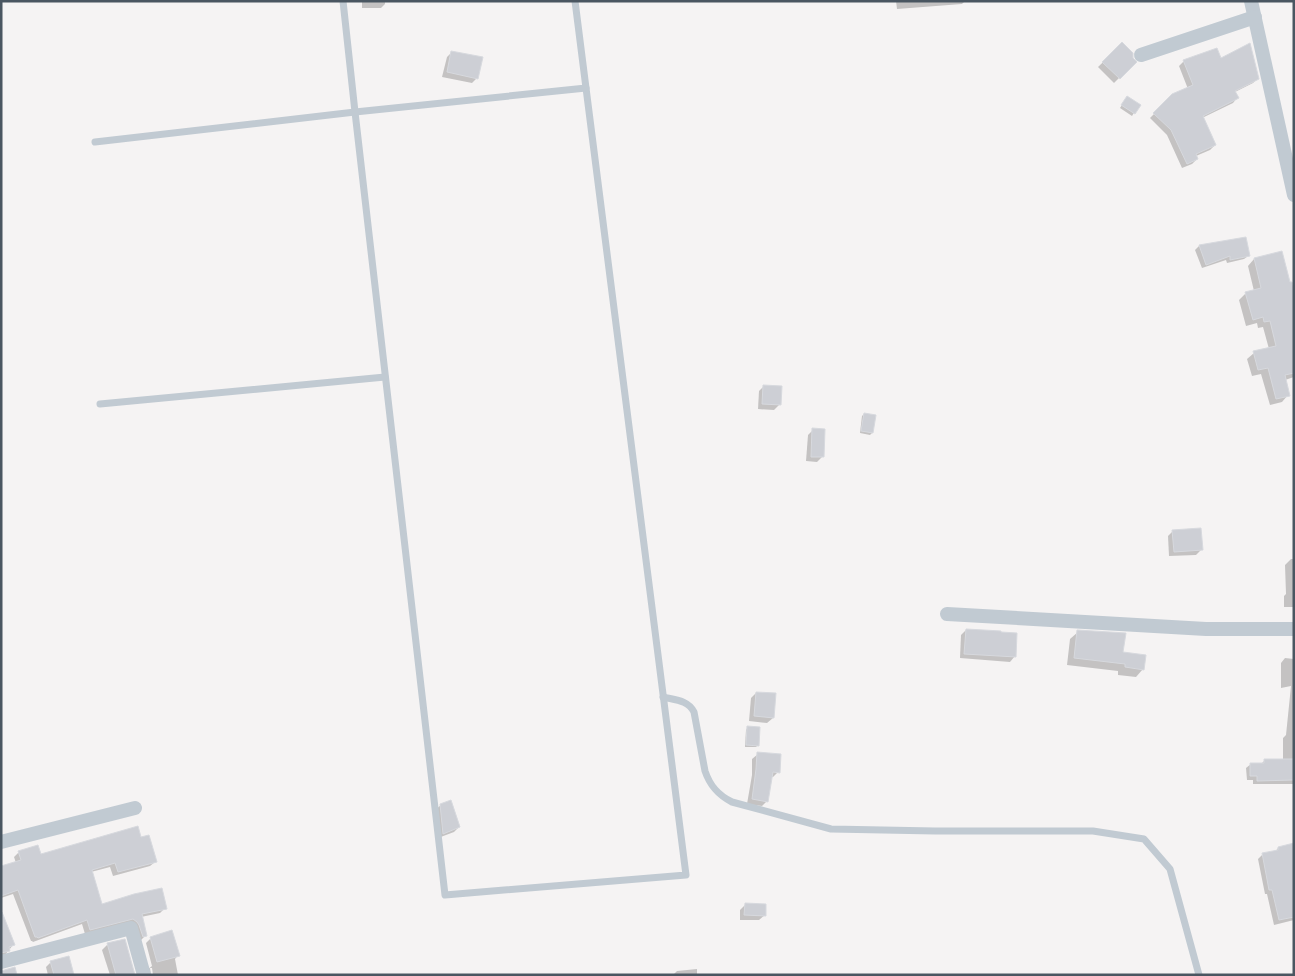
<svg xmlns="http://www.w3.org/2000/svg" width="1295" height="976" font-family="'Exo 2',sans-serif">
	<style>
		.shadow { fill: #0003 }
		.building { fill: #cdcfd5; stroke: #d7d9de }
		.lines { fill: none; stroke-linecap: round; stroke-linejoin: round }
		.lane { stroke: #c1cad2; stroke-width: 7 }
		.street { stroke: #c1cad2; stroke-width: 14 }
	</style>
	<rect width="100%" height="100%" fill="#f5f3f3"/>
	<!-- shadow -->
	<g class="shadow">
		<polygon points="362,1 385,1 385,4 381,8 362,8"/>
		<polygon points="896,1 965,1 962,4 897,9"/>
		<polygon points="1122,44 1135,62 1114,83 1098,67"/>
		<polygon points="452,52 477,78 472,83 442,77 447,57"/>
		<polygon points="1220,60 1258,78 1253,83 1235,92 1237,98 1233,103 1202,118 1215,145 1210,150 1196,156 1197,159 1192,164 1182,168 1167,135 1150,118 1173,95 1188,89 1179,66 1184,61"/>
		<polygon points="1125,100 1139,105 1132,116 1120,108"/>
		<polygon points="1245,238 1248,256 1244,259 1227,263 1226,260 1202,268 1195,250 1199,246"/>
		<polygon points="1254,259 1289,284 1294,294 1294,377 1285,380 1288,395 1282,402 1270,405 1261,374 1252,376 1247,359 1254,353 1269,349 1263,327 1258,328 1257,323 1246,326 1239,300 1246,293 1254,291 1248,266"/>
		<polygon points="764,386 779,405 774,410 758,409 759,391"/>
		<polygon points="864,414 872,433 870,435 860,433 862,416"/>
		<polygon points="813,430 822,457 817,462 806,461 808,435"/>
		<polygon points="1173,531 1201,550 1196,555 1169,556 1168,536"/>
		<polygon points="1291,559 1294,559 1294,607 1284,607 1284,596 1286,594 1285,565"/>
		<polygon points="966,630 1015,656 1010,662 960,658 961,635"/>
		<polygon points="1078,632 1122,653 1143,669 1136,677 1118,675 1118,671 1067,665 1070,639"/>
		<polygon points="1285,658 1294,659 1294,784 1253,784 1253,780 1247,780 1246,768 1251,764 1261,764 1265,760 1283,760 1283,738 1286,735 1291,686 1281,688 1281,663"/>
		<polygon points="756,693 773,718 767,723 749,721 751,698"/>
		<polygon points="748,727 758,745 756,747 745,747 746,730"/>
		<polygon points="758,754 778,772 773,777 771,777 767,801 762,806 747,804 752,775 752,759"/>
		<polygon points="441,805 459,827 454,832 438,838 435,810"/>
		<polygon points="141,839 155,862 150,866 113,876 110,867 91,872 102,906 165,908 160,913 141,917 146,935 141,940 133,927 85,934 82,924 33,942 32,941 31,941 13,894 1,898 1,868 16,863 14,857 19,852 40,856"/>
		<polygon points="1294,842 1294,920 1274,925 1267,894 1265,894 1258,859 1263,854 1275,852 1278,848 1290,845"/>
		<polygon points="746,904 765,915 759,920 740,920 740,910"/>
		<polygon points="1,912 13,945 5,955 1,956"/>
		<polygon points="151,938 178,955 175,959 178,975 153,975 152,968 150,968 151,975 146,975 146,971 152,966 146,943"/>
		<polygon points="108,944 134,975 110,975 102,950"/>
		<polygon points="51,962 73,975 48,975 46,967"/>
		<polygon points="697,969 697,975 673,975 677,971"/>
	</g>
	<!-- building -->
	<g class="building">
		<polygon points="1122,42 1133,53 1133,58 1137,62 1120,79 1102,62"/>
		<polygon points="1250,43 1259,79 1235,91 1239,98 1203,116 1216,145 1196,154 1198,159 1187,164 1171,130 1153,113 1172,94 1193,85 1183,60 1217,48 1221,58"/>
		<polygon points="451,51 483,57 478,79 447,72"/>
		<polygon points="1127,96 1141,105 1135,114 1121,105"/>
		<polygon points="1246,237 1250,256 1230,260 1230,256 1206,265 1199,245"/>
		<polygon points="1282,251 1290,282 1292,282 1294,289 1294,373 1285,375 1290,396 1276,399 1268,368 1258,370 1253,351 1276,346 1270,321 1264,322 1263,317 1253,320 1245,292 1261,288 1254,258"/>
		<polygon points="763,385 782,386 781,405 762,404"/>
		<polygon points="864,413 876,415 873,433 861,431"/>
		<polygon points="812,428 825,429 824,457 811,457"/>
		<polygon points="1201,528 1203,550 1174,552 1172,530"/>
		<polygon points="966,629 1001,631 1001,632 1017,633 1016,657 964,654"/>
		<polygon points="1077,630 1126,633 1123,652 1146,655 1144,670 1125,667 1125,664 1074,658"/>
		<polygon points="756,692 776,693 774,718 754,716"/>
		<polygon points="747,726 760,727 759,746 746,745"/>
		<polygon points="757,752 781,754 780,773 773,772 768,802 752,799 756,769"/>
		<polygon points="1264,759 1294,759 1294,780 1257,781 1257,776 1250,776 1250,763 1264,763"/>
		<polygon points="451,800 460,827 443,834 440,804"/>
		<polygon points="138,826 141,837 149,835 157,862 118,872 115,863 92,870 102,904 134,894 162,888 167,909 142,914 147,936 143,937 139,925 137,922 133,919 90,930 87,920 38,938 37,937 35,937 18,890 1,896 1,866 21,860 18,851 38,845 41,854"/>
		<polygon points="1294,843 1294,917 1279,920 1272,890 1269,890 1262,853 1278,850 1278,847"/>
		<polygon points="745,903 766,904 766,916 744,915"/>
		<polygon points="1,912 2,912 15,945 9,947 10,951 1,953"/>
		<polygon points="172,930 180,956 157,962 150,937"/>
		<polygon points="125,939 135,975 116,975 107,943"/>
		<polygon points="69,956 74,975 54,975 50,961"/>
		<polygon points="15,967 17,975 1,975 1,971"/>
	</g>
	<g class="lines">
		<!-- lane -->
		<g class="lane">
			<polyline points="343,1 355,112 445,895 686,875 586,88"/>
			<polyline points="95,142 355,112 586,88 575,1"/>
			<polyline points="100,404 385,377"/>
			<path d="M 663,697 C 675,700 688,700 694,712 L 705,771 C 710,786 718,795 732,802 L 831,829 L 935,831 L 1093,831 L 1144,839 L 1170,869 L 1199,975"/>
		</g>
		<!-- street -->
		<g class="street">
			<polyline points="1251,1 1294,195"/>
			<polyline points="1141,55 1255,17"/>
			<polyline points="947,614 1206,629 1294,629"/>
			<polyline points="1,842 135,808"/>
			<polyline points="1,962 131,928 144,975"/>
		</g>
	</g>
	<!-- border -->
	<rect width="1295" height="976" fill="none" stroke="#4a5661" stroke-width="5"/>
</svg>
